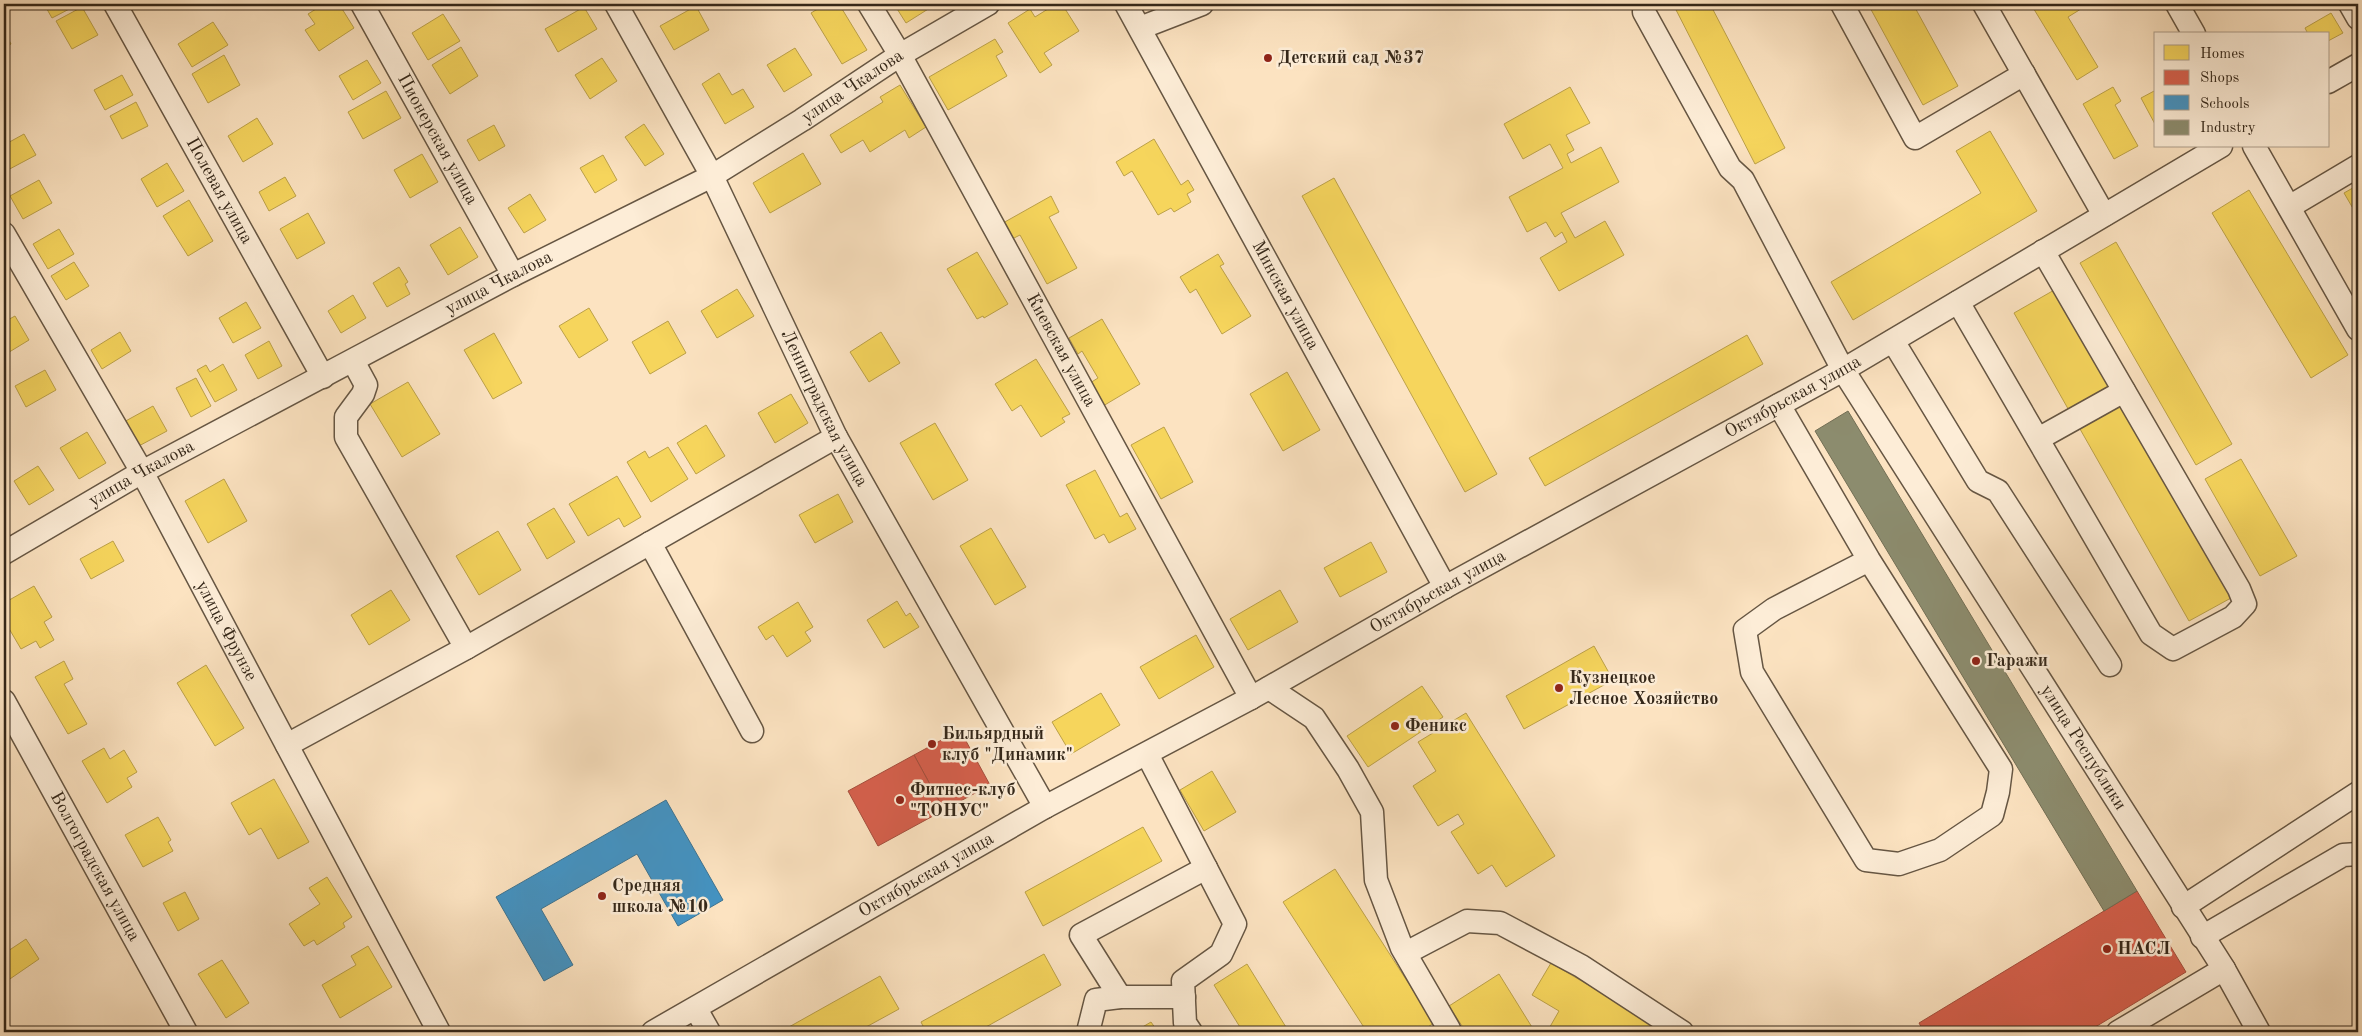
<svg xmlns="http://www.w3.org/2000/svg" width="2362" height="1036" font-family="'Old Standard TT',serif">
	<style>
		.homes { fill: #f6d55c; stroke: #bca148 }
		.shops { fill: #d6604d; stroke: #a54f3d }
		.schools { fill: #4393c3; stroke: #3e7390 }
		.industry { fill: #8c8c6e; stroke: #726e54 }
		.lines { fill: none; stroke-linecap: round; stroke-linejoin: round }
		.minor-casing { stroke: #665643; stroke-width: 25 }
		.minor { stroke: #fdedd7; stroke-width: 22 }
		.poi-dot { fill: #8f2418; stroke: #fdedd7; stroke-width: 2 }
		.labels { text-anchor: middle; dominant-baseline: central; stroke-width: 5; stroke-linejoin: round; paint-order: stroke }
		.poi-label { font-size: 18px; font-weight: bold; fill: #342719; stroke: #fdedd7; text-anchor: start }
		.street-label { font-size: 18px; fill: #342719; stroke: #fdedd7 }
	</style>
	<rect width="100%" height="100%" fill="#fce3c1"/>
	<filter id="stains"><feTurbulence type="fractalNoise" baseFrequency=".004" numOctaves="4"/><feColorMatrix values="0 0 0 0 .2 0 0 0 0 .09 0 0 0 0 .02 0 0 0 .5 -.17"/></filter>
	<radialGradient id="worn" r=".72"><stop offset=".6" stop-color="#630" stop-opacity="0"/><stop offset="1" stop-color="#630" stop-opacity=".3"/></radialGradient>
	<!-- homes -->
	<g class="homes">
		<polygon points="44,4 79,4 52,18"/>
		<polygon points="324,4 339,4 354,28 319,51 305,30 315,24 308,14"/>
		<polygon points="826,4 839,4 867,50 842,64 811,13"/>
		<polygon points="894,4 931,4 933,6 906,23"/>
		<polygon points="1056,4 1062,4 1079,31 1044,53 1052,65 1040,73 1008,23 1030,9 1035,17"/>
		<polygon points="1673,4 1710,4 1785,148 1755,164"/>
		<polygon points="1868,4 1913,4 1958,86 1923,105"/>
		<polygon points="2036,4 2089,4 2068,17 2098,67 2077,80 2032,6"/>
		<polygon points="696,6 709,30 674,50 660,26"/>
		<polygon points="82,7 98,35 72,49 56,21"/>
		<polygon points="584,7 597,29 558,52 545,29"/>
		<polygon points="2331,13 2343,33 2328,41 2328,34 2308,34 2305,28"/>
		<polygon points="443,14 460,41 428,60 412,33"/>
		<polygon points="213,22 228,45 192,67 178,44"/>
		<polygon points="4,31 11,44 4,48"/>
		<polygon points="995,39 1003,52 996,56 1007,76 948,110 929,77"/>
		<polygon points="461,47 478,76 450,94 432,65"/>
		<polygon points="795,48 812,75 784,92 767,65"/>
		<polygon points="224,55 240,85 208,103 192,74"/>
		<polygon points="602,58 617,81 590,99 575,75"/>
		<polygon points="367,60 381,83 353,100 339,76"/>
		<polygon points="719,73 732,95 743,89 754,107 725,124 702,84"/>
		<polygon points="122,75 133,95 105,110 94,90"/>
		<polygon points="900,85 926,127 909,138 905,130 870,152 863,140 841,153 830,135 883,102 880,97"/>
		<polygon points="1570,87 1590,123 1566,135 1574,150 1567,154 1571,163 1601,147 1619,182 1561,213 1575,238 1605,221 1624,255 1559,291 1540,258 1567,242 1562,232 1555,237 1546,222 1527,232 1509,197 1563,168 1550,144 1523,159 1504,124"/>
		<polygon points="2113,87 2121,101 2115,105 2138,146 2114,159 2083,104"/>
		<polygon points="2156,90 2156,126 2141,98"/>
		<polygon points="386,91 401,118 363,139 348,112"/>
		<polygon points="136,102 148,126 122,139 110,116"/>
		<polygon points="257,118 273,144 243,162 228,136"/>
		<polygon points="644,124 664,154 645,166 625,137"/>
		<polygon points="494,125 505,146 479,161 467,140"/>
		<polygon points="1990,131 2037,211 1853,320 1831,282 1981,193 1956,151"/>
		<polygon points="24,134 36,155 4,172 4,145"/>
		<polygon points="1154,139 1181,185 1188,180 1194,190 1187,194 1191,202 1174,212 1171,208 1158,215 1132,171 1124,176 1116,162"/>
		<polygon points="803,153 821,184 770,213 753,183"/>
		<polygon points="422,154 438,182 410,198 394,170"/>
		<polygon points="603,155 617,180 595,193 580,168"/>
		<polygon points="167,163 184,191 157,207 141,179"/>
		<polygon points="285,177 296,196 269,211 259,192"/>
		<polygon points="1334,178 1497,474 1465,492 1302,196"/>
		<polygon points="39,180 52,203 23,219 10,196"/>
		<polygon points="2358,185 2358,217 2344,193"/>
		<polygon points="2249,190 2348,355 2311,378 2212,213"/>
		<polygon points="530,194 546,220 524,233 508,208"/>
		<polygon points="1051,196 1059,212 1049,217 1077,268 1047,284 1020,235 1012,239 1003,223"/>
		<polygon points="189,200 213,241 188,256 163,216"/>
		<polygon points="308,213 325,243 297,259 280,229"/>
		<polygon points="460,227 478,257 448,275 430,245"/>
		<polygon points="59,229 74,254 48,269 33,244"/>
		<polygon points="2116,242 2232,444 2196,465 2080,263"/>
		<polygon points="977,252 1008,304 984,318 983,316 977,319 947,269"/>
		<polygon points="1218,254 1224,264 1220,266 1251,316 1222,334 1196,289 1190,293 1180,277"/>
		<polygon points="74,262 89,286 66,300 51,276"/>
		<polygon points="399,267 408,282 405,284 410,294 387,307 373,283"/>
		<polygon points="737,289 754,316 717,338 701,311"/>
		<polygon points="2056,289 2113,390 2071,414 2014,313"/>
		<polygon points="353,295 366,318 341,333 328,311"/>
		<polygon points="246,302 261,328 233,343 219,318"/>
		<polygon points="589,308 608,340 579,358 559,326"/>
		<polygon points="15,316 29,340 6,354 4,351 4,322"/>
		<polygon points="1102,319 1140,384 1103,406 1090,383 1098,378 1082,351 1078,354 1069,338"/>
		<polygon points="668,321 686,353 650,374 632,342"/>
		<polygon points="120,332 131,351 102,369 91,350"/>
		<polygon points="881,332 900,363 869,382 850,352"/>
		<polygon points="494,333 522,383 493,399 464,350"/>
		<polygon points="1747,335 1763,364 1545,486 1529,458"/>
		<polygon points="269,341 282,366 258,379 245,355"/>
		<polygon points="1036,359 1070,414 1062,418 1065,422 1041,437 1021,405 1012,411 995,384"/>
		<polygon points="223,364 237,390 215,402 197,370 206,365 210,372"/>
		<polygon points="45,370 56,390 26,407 15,386"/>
		<polygon points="1287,372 1320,430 1283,451 1250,394"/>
		<polygon points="196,378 211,406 191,417 176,388"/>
		<polygon points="408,382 440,434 402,457 370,404"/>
		<polygon points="791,394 808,423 775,443 758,413"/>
		<polygon points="2122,405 2231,598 2189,621 2080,429"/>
		<polygon points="153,406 167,431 135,448 122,423"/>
		<polygon points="935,423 968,480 933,500 900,443"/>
		<polygon points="706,425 725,456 696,474 677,443"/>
		<polygon points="1164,427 1193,482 1161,499 1131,445"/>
		<polygon points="87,432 106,463 79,479 60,448"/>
		<polygon points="668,447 688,479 651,502 627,462 645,451 649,458"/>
		<polygon points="2241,459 2297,556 2260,576 2205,479"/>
		<polygon points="38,466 54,490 29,505 14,481"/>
		<polygon points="1095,470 1120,517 1127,513 1136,529 1109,543 1104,534 1095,539 1066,485"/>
		<polygon points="617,476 641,517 624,527 619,518 588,536 569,504"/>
		<polygon points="224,479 247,521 208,543 185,501"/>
		<polygon points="838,494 853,522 815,543 799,515"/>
		<polygon points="554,508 575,542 547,559 527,524"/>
		<polygon points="991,528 1026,587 995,605 960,546"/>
		<polygon points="498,531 521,570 479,595 456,556"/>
		<polygon points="113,541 124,561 91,579 80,559"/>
		<polygon points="1371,542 1387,572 1340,597 1324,568"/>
		<polygon points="34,586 52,617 44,622 54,640 40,648 36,641 21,649 4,620 4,603"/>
		<polygon points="391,590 410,620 369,645 351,615"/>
		<polygon points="1280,590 1298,622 1248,650 1230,619"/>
		<polygon points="897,601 906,616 910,613 919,627 884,648 867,620"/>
		<polygon points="798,602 813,627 805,632 811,641 787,657 773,635 766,640 758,627"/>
		<polygon points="1196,635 1214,667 1159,699 1140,667"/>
		<polygon points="1594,646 1613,680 1524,729 1506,696"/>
		<polygon points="64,661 73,679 64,684 87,724 68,734 35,677"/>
		<polygon points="206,665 244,728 215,746 177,683"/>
		<polygon points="1422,686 1443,717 1368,767 1347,736"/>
		<polygon points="1101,693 1120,725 1071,754 1052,722"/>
		<polygon points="1466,713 1555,856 1506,887 1492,865 1478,874 1451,832 1464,824 1458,814 1438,826 1413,786 1436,771 1418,742"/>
		<polygon points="104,748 110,759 124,750 137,772 127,778 132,787 107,803 82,761"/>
		<polygon points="1212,771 1236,812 1204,831 1180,790"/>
		<polygon points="274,779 309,842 278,859 261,828 249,835 231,803"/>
		<polygon points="158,817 171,840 168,842 173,851 143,867 125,835"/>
		<polygon points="1143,827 1162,861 1043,926 1025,892"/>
		<polygon points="1335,869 1434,1023 1420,1032 1367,1032 1283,902"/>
		<polygon points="327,877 352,917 343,923 345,927 317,945 314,940 304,946 289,924 320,904 309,888"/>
		<polygon points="185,892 199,919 178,931 163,903"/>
		<polygon points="26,939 39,959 4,983 4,945 8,951"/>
		<polygon points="368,946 392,987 340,1018 322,985 356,965 351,956"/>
		<polygon points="1044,954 1061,985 977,1032 926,1032 921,1022"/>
		<polygon points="222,960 249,1003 226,1018 198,974"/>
		<polygon points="1551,963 1658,1026 1654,1032 1547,1032 1559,1011 1532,995"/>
		<polygon points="1247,964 1289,1032 1243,1032 1214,985"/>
		<polygon points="1499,974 1535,1032 1466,1032 1449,1006"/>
		<polygon points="880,976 899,1009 857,1032 780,1032"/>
		<polygon points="1151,1022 1158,1032 1134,1032"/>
	</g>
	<!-- shops -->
	<g class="shops">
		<polygon points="960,730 990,785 944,810 914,755"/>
		<polygon points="914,755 944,810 878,846 848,791"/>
		<polygon points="2137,891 2186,972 2087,1032 1924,1032 1919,1023"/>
	</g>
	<!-- schools -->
	<polygon class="schools" points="666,800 723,900 678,926 637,854 541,909 573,965 544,981 496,897"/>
	<!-- industry -->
	<polygon class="industry" points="1848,411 2137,891 2104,911 1815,431"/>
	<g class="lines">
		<defs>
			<g id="minor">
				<path id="s1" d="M 115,4 L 323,377"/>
				<path id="s2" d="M 362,4 L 513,275"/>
				<path id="s3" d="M 616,4 L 712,176 L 836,437 L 1045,807"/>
				<path id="s4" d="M 869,4 L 900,55 L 1251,698"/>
				<path id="s5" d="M 1126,4 L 1445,587"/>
				<polyline points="1842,4 1915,138 2024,74"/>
				<polyline points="1984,4 2104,215"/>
				<polyline points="2177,4 2194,34"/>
				<polyline points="2350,4 2358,18"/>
				<path id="s6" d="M 1644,12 L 1730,168 L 1743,180 L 1843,370 L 2224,969 L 2118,1032"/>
				<polyline points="1140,28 1202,4"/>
				<polyline points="2328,82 2358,65"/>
				<polyline points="2254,146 2358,329"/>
				<polyline points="2289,207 2358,166"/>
				<path id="s7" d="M 4,234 L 142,472 L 439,1032"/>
				<polyline points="1958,302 2151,634 2173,649 2233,617 2245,604 2239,589 2043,251"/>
				<polyline points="1893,341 1978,481 1998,491 2110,665"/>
				<polyline points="353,361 366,385 363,394 346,417 346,437 466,648"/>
				<polyline points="1779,405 1869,560 2001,769 1998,792 1992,815 1940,850 1899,864 1866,860 1752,672 1745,630 1774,609 1869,560"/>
				<polyline points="2038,439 2124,391"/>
				<polyline points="650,543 752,731"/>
				<path id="s8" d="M 4,553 L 142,472 L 513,275 L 712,176 L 802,120 L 900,55 L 988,4"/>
				<polyline points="1269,688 1314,718 1348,769 1372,812 1376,880 1402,948 1449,1029 1447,1032"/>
				<path id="s9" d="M 4,701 L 186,1032"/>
				<polyline points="287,745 466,648 836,437"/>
				<polyline points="1147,754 1235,924 1221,954 1183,981 1185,1023 1191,1032"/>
				<polyline points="2183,907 2358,793"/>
				<polyline points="2202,937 2343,855 2358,854"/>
				<polyline points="1406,953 1467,921 1500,923 1581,966 1682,1032"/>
				<polyline points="2224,969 2259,1032"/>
				<polyline points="1120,997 1081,935 1206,868"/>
				<polyline points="696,1009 709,1032"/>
				<path id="s10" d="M 653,1032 L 1045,807 L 1251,698 L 1445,587 L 1843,370 L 2221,146"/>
				<polyline points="1091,1032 1089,1028 1096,1000 1120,997 1184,997"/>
			</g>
		</defs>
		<!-- minor casing -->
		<use href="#minor" class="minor-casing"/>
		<!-- minor -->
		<use href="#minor" class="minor"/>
	</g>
	<!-- markers -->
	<g class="poi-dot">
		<circle cx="1268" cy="58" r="5"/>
		<circle cx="1976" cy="661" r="5"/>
		<circle cx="1559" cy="688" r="5"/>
		<circle cx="1395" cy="726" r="5"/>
		<circle cx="932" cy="744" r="5"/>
		<circle cx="900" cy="800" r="5"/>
		<circle cx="602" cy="896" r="5"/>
		<circle cx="2107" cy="949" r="5"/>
	</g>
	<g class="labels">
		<!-- poi labels -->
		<g class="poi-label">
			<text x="1278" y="58">Детский сад №37</text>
			<text x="1986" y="661">Гаражи</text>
			<text x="1569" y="678">Кузнецкое<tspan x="1569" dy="21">Лесное Хозяйство</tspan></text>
			<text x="1405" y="726">Феникс</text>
			<text x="942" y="734">Бильярдный<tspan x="942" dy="21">клуб "Динамик"</tspan></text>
			<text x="910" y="790">Фитнес-клуб<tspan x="910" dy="21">"ТОНУС"</tspan></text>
			<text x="612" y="886">Средняя<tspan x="612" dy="21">школа №10</tspan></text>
			<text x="2117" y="949">НАСЛ</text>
		</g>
		<!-- street labels -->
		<g class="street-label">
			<text stroke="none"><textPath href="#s8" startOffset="969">улица Чкалова</textPath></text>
			<text stroke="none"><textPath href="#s2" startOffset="155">Пионерская улица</textPath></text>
			<text stroke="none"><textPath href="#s1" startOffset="214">Полевая улица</textPath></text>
			<text stroke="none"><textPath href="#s8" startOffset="564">улица Чкалова</textPath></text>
			<text stroke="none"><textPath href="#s5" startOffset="332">Минская улица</textPath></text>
			<text stroke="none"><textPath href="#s4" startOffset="396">Киевская улица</textPath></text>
			<text stroke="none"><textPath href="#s10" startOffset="1305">Октябрьская улица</textPath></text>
			<text stroke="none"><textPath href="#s3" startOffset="455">Ленинградская улица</textPath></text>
			<text stroke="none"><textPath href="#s8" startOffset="159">улица Чкалова</textPath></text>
			<text stroke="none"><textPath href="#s10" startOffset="900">Октябрьская улица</textPath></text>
			<text stroke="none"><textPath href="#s7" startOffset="455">улица Фрунзе</textPath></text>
			<text stroke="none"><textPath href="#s6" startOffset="858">улица Республики</textPath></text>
			<text stroke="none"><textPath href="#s9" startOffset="189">Волгоградская улица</textPath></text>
			<text stroke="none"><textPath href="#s10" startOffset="315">Октябрьская улица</textPath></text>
		</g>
	</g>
	<!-- margin -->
	<rect width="2362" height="1036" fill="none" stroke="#fce3c1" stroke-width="20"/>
	<rect x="5" y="5" width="2352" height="1026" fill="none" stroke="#342719" stroke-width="2.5"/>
	<rect x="10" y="10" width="2342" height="1016" fill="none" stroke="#342719"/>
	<!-- legend -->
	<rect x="2154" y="32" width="175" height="115" fill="#fdedd7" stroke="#ad9e8b"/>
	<rect x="2164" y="45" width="25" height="15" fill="#f6d55c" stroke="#ad9e8b"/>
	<text x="2200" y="58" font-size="15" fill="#342719">Homes</text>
	<rect x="2164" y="70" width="25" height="15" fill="#d6604d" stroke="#ad9e8b"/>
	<text x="2200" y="82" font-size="15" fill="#342719">Shops</text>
	<rect x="2164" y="95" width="25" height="15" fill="#4393c3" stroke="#ad9e8b"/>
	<text x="2200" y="108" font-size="15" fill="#342719">Schools</text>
	<rect x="2164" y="120" width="25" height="15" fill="#8c8c6e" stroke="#ad9e8b"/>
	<text x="2200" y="132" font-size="15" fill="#342719">Industry</text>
	<rect width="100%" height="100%" filter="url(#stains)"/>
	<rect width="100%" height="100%" fill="url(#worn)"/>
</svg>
